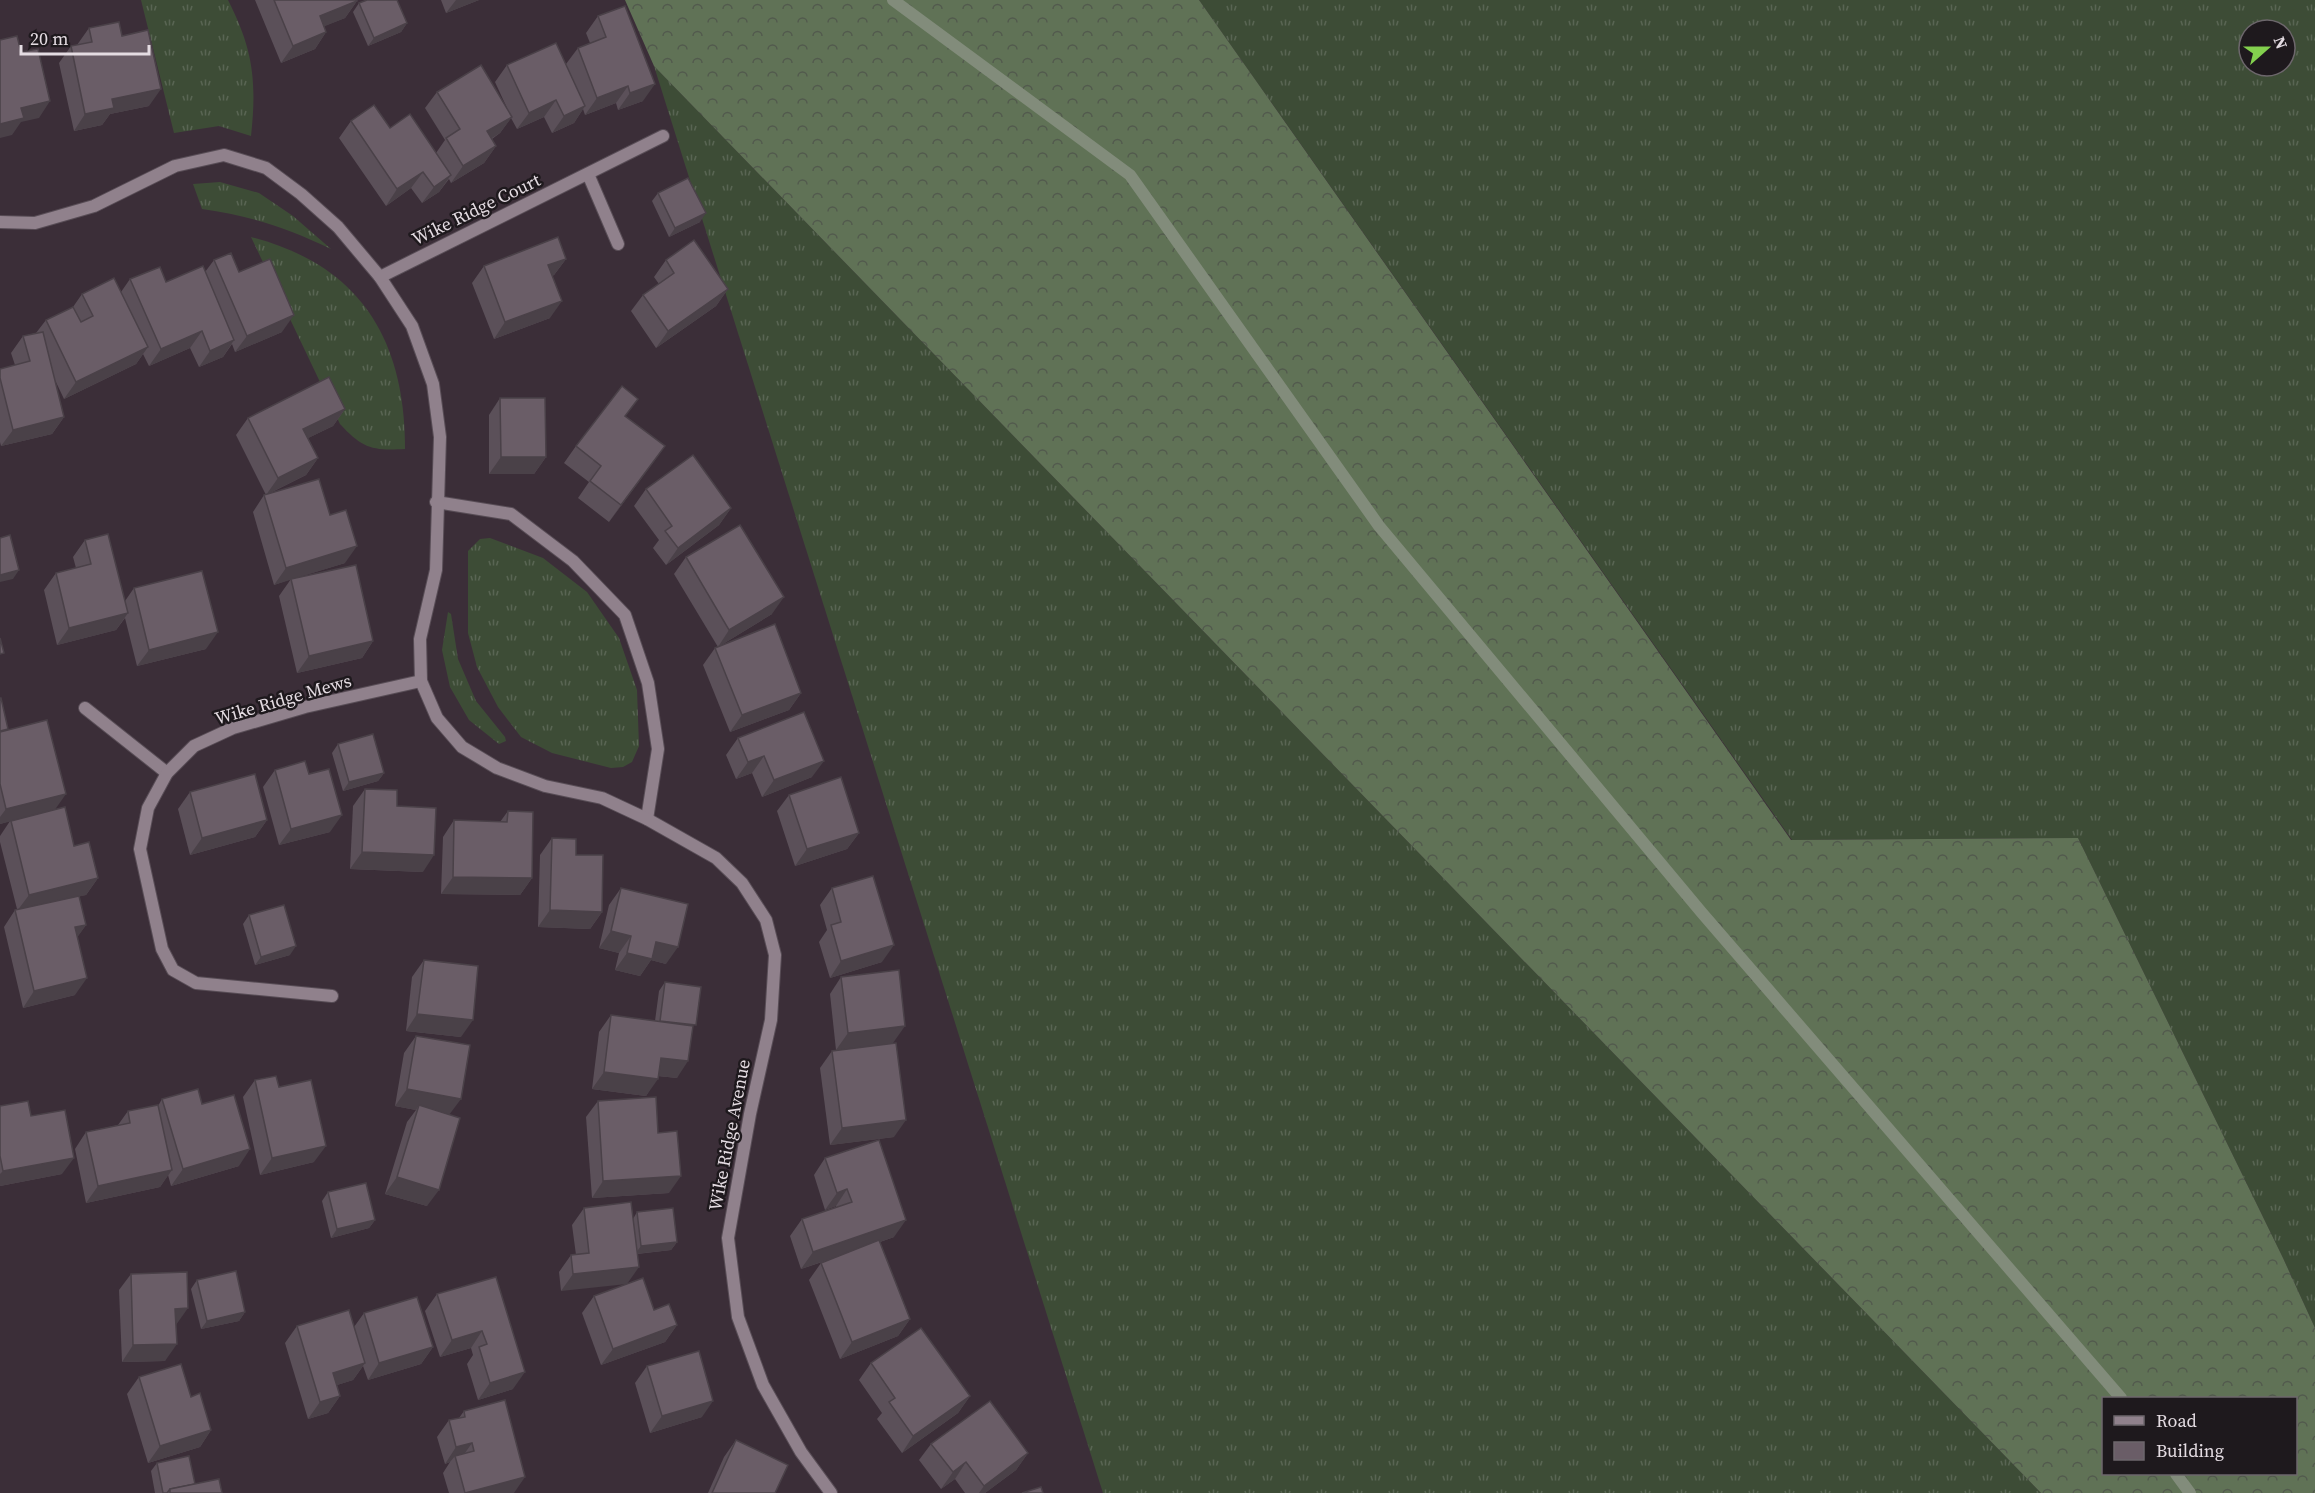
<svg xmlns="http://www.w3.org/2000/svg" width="2315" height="1493" font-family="'Source Serif 4',serif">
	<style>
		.grass { fill: url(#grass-tufts); fill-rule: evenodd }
		.forest { fill: url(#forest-crowns); fill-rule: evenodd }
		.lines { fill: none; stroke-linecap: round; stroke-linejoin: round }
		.stream { stroke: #828c7b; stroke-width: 12 }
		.service-casing { stroke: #584d56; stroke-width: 14 }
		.minor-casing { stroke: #584d56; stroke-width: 14 }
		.service { stroke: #90818c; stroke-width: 12 }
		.minor { stroke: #90818c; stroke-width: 12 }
		.wall { fill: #5b5059 }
		.shaded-wall { fill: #4a4148 }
		.building { fill: #6a5d67; stroke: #4a4148; stroke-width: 1.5 }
		.labels { text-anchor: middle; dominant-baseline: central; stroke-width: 5; stroke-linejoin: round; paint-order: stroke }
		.street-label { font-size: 18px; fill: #e4dce2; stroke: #1e191d }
	</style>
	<defs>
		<pattern id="grass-tufts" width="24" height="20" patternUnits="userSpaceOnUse" patternTransform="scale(1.5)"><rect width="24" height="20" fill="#3d4c36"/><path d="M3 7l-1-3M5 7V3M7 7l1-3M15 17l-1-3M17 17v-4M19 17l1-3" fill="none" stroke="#596553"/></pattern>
		<pattern id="forest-crowns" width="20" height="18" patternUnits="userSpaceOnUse" patternTransform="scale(1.5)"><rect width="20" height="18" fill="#607256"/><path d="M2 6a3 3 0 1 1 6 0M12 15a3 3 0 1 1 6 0" fill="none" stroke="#525a4d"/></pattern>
	</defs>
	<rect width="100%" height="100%" fill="#3b2e38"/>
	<!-- grass -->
	<g class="grass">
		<path d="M 141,0 L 228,0 C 253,49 257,81 251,136 L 219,126 L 174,133 Z"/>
		<path d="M 1199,0 L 2315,0 L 2315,1328 L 2283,1258 L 2078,838 L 1792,840 ZM 2249,30 L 2285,30 L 2285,66 L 2249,66 Z"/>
		<polygon points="654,66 2041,1493 1103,1493"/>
		<path d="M 220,182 L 259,193 L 293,216 L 331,249 C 287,228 251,216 202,209 L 193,184 Z"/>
		<path d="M 251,237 C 360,265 405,339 405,449 C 372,451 362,448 340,424 Z"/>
		<polygon points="490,538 543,558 587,592 619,638 637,690 639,746 632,762 623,767 611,768 552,753 521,737 498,707 477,667 468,633 468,551 480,539"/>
		<polygon points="448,612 451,614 458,659 476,701 505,737 506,741 499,744 469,720 450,687 442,650"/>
	</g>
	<!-- forest -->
	<path class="forest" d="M 625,0 L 1199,0 L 1791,840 L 2078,838 L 2283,1258 L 2315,1328 L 2315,1493 L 2041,1493 L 654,66 ZM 2104,1398 L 2296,1398 L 2296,1474 L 2104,1474 Z"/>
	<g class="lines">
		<!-- stream -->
		<g class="stream">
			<polyline points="893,0 1130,175 1379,526 1702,913 2121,1398"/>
			<polyline points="2176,1474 2190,1493"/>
		</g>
		<defs>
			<polyline id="service" points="436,502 511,514 573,561 625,615 648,683 658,749 647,819"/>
			<g id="minor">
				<polyline points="588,174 618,244"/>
				<polyline points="0,222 35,223 94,206 175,166 224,155 266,168 301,194 338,227 380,277 412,326 433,384 440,437 436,570 420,639 421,681 437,718 462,747 497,768 545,786 602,798 647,819 716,858 742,883 766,920 775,955 771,1020 750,1114 728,1238 738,1317 763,1385 801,1452 831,1493"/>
				<polyline points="380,277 663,136"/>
				<polyline points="85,708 167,773"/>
				<polyline points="332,996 196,983 173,970 162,949 140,849 148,808 167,773 194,746 233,728 305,707 421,681"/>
			</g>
		</defs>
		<!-- service casing -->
		<use href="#service" class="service-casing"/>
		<!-- minor casing -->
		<use href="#minor" class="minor-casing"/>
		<!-- service -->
		<use href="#service" class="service"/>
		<!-- minor -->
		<use href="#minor" class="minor"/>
	</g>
	<!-- wall -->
	<g class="wall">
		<polygon points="255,0 357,0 357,1 345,18 324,26 326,32 315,49 281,63"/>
		<polygon points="441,0 479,0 446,13"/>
		<polygon points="359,3 407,23 401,32 368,46 353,12"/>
		<polygon points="598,16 643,101 618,110 616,103 585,115 583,109 574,123 552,133 544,117 517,129 511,118 500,133 492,139 496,146 484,163 451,183 449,179 439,192 422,203 411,188 386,206 339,138 351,121 390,128 436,153 445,140 425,108 437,92 507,108 495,82 507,65 566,64 578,48 590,43 586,33"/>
		<polygon points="89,28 122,36 149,106 110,114 102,125 74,131 59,63 71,46 77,45"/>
		<polygon points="658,193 700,222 669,237 652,201"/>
		<polygon points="566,259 554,275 552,276 550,318 494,339 472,283 484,266"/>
		<polygon points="214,260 239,272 282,332 235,352 232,344 223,357 199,367 190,348 149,366 143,354 136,364 64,399 55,380 64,417 52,434 1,446 0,442 0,369 15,365 11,353 23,336 36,333 46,320 73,307 82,294 121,292 130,279 166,282 205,272"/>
		<polygon points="666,260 728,289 716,306 656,348 631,311 643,295 659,284 654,277"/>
		<polygon points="500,398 546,457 534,474 489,474 489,415"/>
		<polygon points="345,409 333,426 308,438 318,458 306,475 266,495 345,563 295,578 373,641 362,658 297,673 279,596 291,579 274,585 253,512 264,495 266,495 236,435 248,418"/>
		<polygon points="576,446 665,446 609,522 578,498 589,482 564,463"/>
		<polygon points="646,489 731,508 719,525 666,565 653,548 659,540 634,506"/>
		<polygon points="85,540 125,601 134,588 206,649 137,666 125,618 116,630 57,645 44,590 56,573 76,568 73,557"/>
		<polygon points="686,557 772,614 718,647 674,574"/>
		<polygon points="715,648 801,693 789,710 730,732 703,665"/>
		<polygon points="0,698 7,731 54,810 74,846 98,878 86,895 79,896 86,925 77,937 75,995 23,1008 4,927 15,910 17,909 0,842 0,836 10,821 0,824"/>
		<polygon points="738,738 812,777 762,797 752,773 736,779 726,755"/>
		<polygon points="338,744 384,773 378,781 343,791 332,753"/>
		<polygon points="275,770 309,774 330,832 279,845 263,787"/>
		<polygon points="365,789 397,806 423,872 350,869 353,806"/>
		<polygon points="190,792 267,820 255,837 190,855 178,809"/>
		<polygon points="789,795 859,833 847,849 795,866 777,811"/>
		<polygon points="508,811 532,878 520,895 441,894 443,837 454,820 500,822"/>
		<polygon points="552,838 576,855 602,912 590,929 538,927 540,855"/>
		<polygon points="621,888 666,964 651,960 640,976 615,970 619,953 599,948 609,905"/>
		<polygon points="832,888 882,962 830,978 819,942 827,930 820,905"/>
		<polygon points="249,915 290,955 255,965 243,924"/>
		<polygon points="424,960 461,1037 406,1031 412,977"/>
		<polygon points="841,977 893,1043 836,1050 830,994"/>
		<polygon points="665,982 692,1030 677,1078 658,1076 646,1096 592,1089 599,1032 611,1015 655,1021 659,991"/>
		<polygon points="416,1036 450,1115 427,1206 385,1194 407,1122 416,1110 395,1106 404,1053"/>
		<polygon points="832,1051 894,1137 830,1145 820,1068"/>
		<polygon points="255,1080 279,1087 314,1162 260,1175 243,1097"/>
		<polygon points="162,1099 202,1104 239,1166 171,1186 168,1175 160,1187 86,1203 75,1149 86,1132 118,1125 128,1111 158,1106"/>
		<polygon points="598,1101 658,1133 669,1193 592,1198 586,1117"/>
		<polygon points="0,1106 31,1116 62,1174 0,1186"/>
		<polygon points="825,1158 894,1237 880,1242 910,1319 898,1336 840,1359 809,1280 821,1263 828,1260 801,1269 790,1236 802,1219 836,1207 836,1206 825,1210 814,1175"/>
		<polygon points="328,1192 375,1220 369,1228 331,1238 322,1201"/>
		<polygon points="584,1208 633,1219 637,1212 677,1242 671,1250 637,1254 561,1291 559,1272 571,1255 576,1255 572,1225"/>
		<polygon points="131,1274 176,1325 165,1361 122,1362 119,1290"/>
		<polygon points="496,1277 513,1389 478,1400 467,1364 473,1355 471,1348 440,1357 425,1311 437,1294"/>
		<polygon points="197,1280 245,1312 239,1321 201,1329 191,1289"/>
		<polygon points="594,1296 654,1310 677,1325 665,1342 601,1365 582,1313"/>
		<polygon points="364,1313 433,1347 421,1364 368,1380 363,1366 353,1380 337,1385 340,1396 328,1413 308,1419 285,1343 297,1326 354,1327"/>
		<polygon points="871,1363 970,1396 958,1413 902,1453 877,1419 882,1413 859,1380"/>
		<polygon points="647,1366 702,1417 650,1433 635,1383"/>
		<polygon points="139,1377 191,1397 211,1430 200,1447 148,1463 127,1394"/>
		<polygon points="464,1411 514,1493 449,1493 443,1473 450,1462 445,1464 437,1437 449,1420 459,1418"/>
		<polygon points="736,1440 775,1493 708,1493 724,1457"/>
		<polygon points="931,1444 1028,1453 1016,1470 985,1493 965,1493 955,1479 941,1489 919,1460"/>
		<polygon points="157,1463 195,1484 222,1493 155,1493 151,1471"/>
	</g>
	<!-- shaded-wall -->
	<g class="shaded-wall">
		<polygon points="456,0 479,0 446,13"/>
		<polygon points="357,1 345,18 308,33 320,16"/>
		<polygon points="407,23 401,32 368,46 374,38"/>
		<polygon points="326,32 315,49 281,63 293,46"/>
		<polygon points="655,84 643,101 618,110 630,93"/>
		<polygon points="628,86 616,103 585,115 597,98"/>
		<polygon points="161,89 149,106 110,114 102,125 74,131 85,114 112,99"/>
		<polygon points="556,100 544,117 517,129 529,113"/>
		<polygon points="50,101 39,118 21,122 12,135 0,138 0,124 21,108"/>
		<polygon points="585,106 574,123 552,133 564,116"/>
		<polygon points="512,117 500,133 476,148 487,131"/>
		<polygon points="496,146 484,163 451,183 463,166"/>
		<polygon points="423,172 411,188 386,206 397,189"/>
		<polygon points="451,175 439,192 422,203 434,187"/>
		<polygon points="706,213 700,222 669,237 675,228"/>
		<polygon points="566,259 554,275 536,282 548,265"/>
		<polygon points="728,289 716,306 656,348 668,331"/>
		<polygon points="562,301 550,318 494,339 505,322"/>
		<polygon points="294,315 282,332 235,352 247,336"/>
		<polygon points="202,331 190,348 149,366 161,349"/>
		<polygon points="234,340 223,357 199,367 210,351"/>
		<polygon points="148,347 136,364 64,399 76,382"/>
		<polygon points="345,409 333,426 292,446 303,429"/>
		<polygon points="64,417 52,434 1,446 13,430"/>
		<polygon points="665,446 653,463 609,522 621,505"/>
		<polygon points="501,457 546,457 534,474 489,474"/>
		<polygon points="318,458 306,475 266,495 278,478"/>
		<polygon points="731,508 719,525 666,565 678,548"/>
		<polygon points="357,546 345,563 274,585 286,568"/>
		<polygon points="19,570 13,579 0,582 0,575"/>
		<polygon points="784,597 772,614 718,647 729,630"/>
		<polygon points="128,613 116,630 57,645 69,628"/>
		<polygon points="218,632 206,649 137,666 149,650"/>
		<polygon points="373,641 362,658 297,673 309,656"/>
		<polygon points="801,693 789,710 730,732 742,715"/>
		<polygon points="764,756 752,773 736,779 748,762"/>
		<polygon points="824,761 812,777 762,797 774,780"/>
		<polygon points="384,773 378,781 343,791 349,782"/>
		<polygon points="66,794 54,811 0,824 0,817 6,809"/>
		<polygon points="342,815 330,832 279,845 291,829"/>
		<polygon points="267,820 255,837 190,855 202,838"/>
		<polygon points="859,833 847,849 795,866 807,849"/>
		<polygon points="362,852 434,855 423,872 350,869"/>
		<polygon points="453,877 532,878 520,895 441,894"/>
		<polygon points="98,878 86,895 17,911 29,895"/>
		<polygon points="550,910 602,912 590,929 538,927"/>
		<polygon points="86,925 74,942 75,927"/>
		<polygon points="611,931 631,936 619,953 599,948"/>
		<polygon points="656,942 678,947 666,964 651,960 640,976 615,970 627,953"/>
		<polygon points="894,945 882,962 830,978 841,961"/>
		<polygon points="296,946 290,955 255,965 261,957"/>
		<polygon points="87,978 75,995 23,1008 34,991"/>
		<polygon points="417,1014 473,1020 461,1037 406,1031"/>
		<polygon points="905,1026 893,1043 836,1050 848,1033"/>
		<polygon points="661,1058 688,1061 677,1078 649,1075"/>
		<polygon points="604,1072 658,1079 646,1096 592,1089"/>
		<polygon points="407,1089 461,1099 449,1115 419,1105 416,1110 395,1106"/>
		<polygon points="906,1120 894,1137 830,1145 842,1128"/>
		<polygon points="326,1146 314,1162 260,1175 272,1158"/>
		<polygon points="250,1149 239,1166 171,1186 183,1169"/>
		<polygon points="74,1158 62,1174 0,1186 0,1174 3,1171"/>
		<polygon points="172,1170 160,1187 86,1203 98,1186"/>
		<polygon points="681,1176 669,1193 592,1198 603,1181"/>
		<polygon points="397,1177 439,1190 427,1206 385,1194"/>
		<polygon points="847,1189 836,1206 825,1210 837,1193"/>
		<polygon points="375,1220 369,1228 331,1238 337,1229"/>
		<polygon points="906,1220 894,1237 801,1269 813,1252"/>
		<polygon points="677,1242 671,1250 635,1254 641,1246"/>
		<polygon points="639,1267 627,1284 561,1291 573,1274"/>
		<polygon points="188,1308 176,1325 175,1309"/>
		<polygon points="245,1312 239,1321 201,1329 207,1321"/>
		<polygon points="910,1319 898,1336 840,1359 852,1342"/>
		<polygon points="677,1325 665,1342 601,1365 613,1349"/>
		<polygon points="482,1331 471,1348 440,1357 452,1340"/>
		<polygon points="177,1344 165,1361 122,1362 133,1345"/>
		<polygon points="433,1347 421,1364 368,1380 379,1363"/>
		<polygon points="365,1363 353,1380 321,1390 333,1373"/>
		<polygon points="525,1372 513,1389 478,1400 490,1383"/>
		<polygon points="340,1396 328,1413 308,1419 320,1402"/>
		<polygon points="970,1396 958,1413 902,1453 913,1436"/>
		<polygon points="713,1401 702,1417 650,1433 662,1416"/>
		<polygon points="211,1430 200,1447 148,1463 160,1446"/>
		<polygon points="472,1443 460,1460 455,1456 450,1462 445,1464 456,1447"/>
		<polygon points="1028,1453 1016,1470 985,1493 979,1493 984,1486"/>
		<polygon points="966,1462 955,1479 941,1489 953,1472"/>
		<polygon points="525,1477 514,1493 466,1493"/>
	</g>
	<!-- building -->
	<g class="building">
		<polygon points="274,0 357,0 357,1 320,16 326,32 293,46"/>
		<polygon points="367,0 397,0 407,23 374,38 359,3"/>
		<polygon points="625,6 655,84 630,93 628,86 597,98 578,48 606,37 598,16"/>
		<polygon points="119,22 122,36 148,30 161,89 112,99 114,108 85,114 71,46 92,42 89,28"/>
		<polygon points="17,36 21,52 38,49 50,101 21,108 24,118 0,124 0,40"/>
		<polygon points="556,43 585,106 564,116 556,100 529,113 507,65"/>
		<polygon points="481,65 512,117 487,131 496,146 463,166 446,138 460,129 437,92"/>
		<polygon points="374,105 390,128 410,114 451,175 434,187 423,172 397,189 351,121"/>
		<polygon points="688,178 706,213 675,228 658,193"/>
		<polygon points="558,237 566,259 548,265 562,301 505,322 484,266"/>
		<polygon points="694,240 728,289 668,331 643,295 674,273 666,260"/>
		<polygon points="231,253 239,272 270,259 294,315 247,336 214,260"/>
		<polygon points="203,266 234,340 210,351 202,331 161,349 130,279 160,267 166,282"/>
		<polygon points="114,278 148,347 76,382 46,320 73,307 81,322 93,316 82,294"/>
		<polygon points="43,332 64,417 13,430 0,378 0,369 30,361 23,336"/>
		<polygon points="329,377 345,409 303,429 318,458 278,478 248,418"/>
		<polygon points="622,386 638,399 625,416 665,446 621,505 590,481 601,466 576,446"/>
		<polygon points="500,398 545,398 546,457 501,457"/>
		<polygon points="693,455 731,508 678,548 665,531 672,526 646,489"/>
		<polygon points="319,479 330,515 346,510 357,546 286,568 264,495"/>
		<polygon points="740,525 784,597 729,630 686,557"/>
		<polygon points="108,534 128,613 69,628 56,573 91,564 85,540"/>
		<polygon points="10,535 19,570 0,575 0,538"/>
		<polygon points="356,565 373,641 309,656 291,579"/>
		<polygon points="202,571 218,632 149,650 134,588"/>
		<polygon points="775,624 801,693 742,715 715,648"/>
		<polygon points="0,638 4,653 0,654"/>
		<polygon points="0,698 1,698 8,729 0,731"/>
		<polygon points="804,712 824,761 774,780 764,756 748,762 738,738"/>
		<polygon points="47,720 66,794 6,809 0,784 0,732"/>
		<polygon points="373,734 384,773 349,782 338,744"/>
		<polygon points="305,761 309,774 329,769 342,815 291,829 275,770"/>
		<polygon points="255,774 267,820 202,838 190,792"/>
		<polygon points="841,777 859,833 807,849 789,795"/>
		<polygon points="365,789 397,790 397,806 436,808 434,855 362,852"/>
		<polygon points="65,807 74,846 89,842 98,878 29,895 11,821"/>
		<polygon points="508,811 533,812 532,878 453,877 454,820 507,822"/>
		<polygon points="552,838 576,839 576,855 603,855 602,912 550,910"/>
		<polygon points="873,876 894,945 841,961 831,925 841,922 832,888"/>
		<polygon points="621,888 688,904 678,947 656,942 652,959 627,953 631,936 611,931"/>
		<polygon points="79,896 86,925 75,927 87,978 34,991 15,910"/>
		<polygon points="284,905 296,946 261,957 249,915"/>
		<polygon points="424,960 478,966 473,1020 417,1014"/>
		<polygon points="899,970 905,1026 848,1033 841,977"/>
		<polygon points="665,982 701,987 696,1025 660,1021"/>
		<polygon points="611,1015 693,1026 688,1061 661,1058 658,1079 604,1072"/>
		<polygon points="416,1036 470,1045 461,1099 407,1089"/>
		<polygon points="896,1043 906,1120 842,1128 832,1051"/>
		<polygon points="276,1076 279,1087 311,1080 326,1146 272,1158 255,1080"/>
		<polygon points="198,1089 202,1104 234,1095 250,1149 183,1169 162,1099"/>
		<polygon points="656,1097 658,1133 677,1131 681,1176 603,1181 598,1101"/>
		<polygon points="28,1101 31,1116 65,1110 74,1158 3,1171 0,1156 0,1106"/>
		<polygon points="158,1105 172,1170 98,1186 86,1132 130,1123 128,1111"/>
		<polygon points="419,1105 460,1118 439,1190 397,1177"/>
		<polygon points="879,1140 906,1220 813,1252 802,1219 852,1202 847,1189 837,1193 825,1158"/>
		<polygon points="366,1183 375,1220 337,1229 328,1192"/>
		<polygon points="631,1202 639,1267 573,1274 571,1255 589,1253 584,1208"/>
		<polygon points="673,1208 677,1242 641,1246 637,1212"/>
		<polygon points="879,1240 910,1319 852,1342 821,1263"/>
		<polygon points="236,1271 245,1312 207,1321 197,1280"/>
		<polygon points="187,1272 188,1308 175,1309 177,1344 133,1345 131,1274"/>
		<polygon points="496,1277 525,1372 490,1383 479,1347 487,1344 482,1331 452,1340 437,1294"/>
		<polygon points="643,1278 654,1310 669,1304 677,1325 613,1349 594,1296"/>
		<polygon points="417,1297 433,1347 379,1363 364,1313"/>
		<polygon points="349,1310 365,1363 333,1373 340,1396 320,1402 297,1326"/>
		<polygon points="921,1328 970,1396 913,1436 889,1402 895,1398 871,1363"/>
		<polygon points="699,1351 713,1401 662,1416 647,1366"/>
		<polygon points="181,1364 191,1397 200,1393 211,1430 160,1446 139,1377"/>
		<polygon points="505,1400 525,1477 465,1493 455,1456 474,1451 472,1443 456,1447 449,1420 465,1417 464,1411"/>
		<polygon points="990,1401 1028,1453 984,1486 966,1462 953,1472 931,1444"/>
		<polygon points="736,1440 788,1465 775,1493 712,1493"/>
		<polygon points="189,1456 195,1484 170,1489 167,1493 163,1493 157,1463"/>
		<polygon points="219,1479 222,1493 170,1493 170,1489"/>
		<polygon points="1041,1487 1043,1493 1022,1493"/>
	</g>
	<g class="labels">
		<!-- street labels -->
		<g class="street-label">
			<text transform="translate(476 209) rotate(-26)">Wike Ridge Court</text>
			<text transform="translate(283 699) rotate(-16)">Wike Ridge Mews</text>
			<text transform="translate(729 1135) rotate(-79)">Wike Ridge Avenue</text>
		</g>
	</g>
	<!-- legend -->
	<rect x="2102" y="1397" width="195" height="78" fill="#1e191d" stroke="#6d676c" stroke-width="1.5"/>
	<rect x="2114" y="1416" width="30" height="9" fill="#90818c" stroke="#6d676c" stroke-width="1.5"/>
	<text x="2156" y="1427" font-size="18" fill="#e4dce2">Road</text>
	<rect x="2114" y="1442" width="30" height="18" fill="#6a5d67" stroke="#6d676c" stroke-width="1.5"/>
	<text x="2156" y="1457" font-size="18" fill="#e4dce2">Building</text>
	<!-- north arrow -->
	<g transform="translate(2267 48) rotate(69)"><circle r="28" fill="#1e191d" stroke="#6d676c" stroke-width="1.5"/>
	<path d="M0-4.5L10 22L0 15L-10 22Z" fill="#83d04e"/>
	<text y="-9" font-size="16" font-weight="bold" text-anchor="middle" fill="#e4dce2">N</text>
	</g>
	<!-- scale -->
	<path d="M21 45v9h128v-9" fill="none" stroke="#e4dce2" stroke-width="3"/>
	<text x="30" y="45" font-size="18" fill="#e4dce2" stroke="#1e191d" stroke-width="4.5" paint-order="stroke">20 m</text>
</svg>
